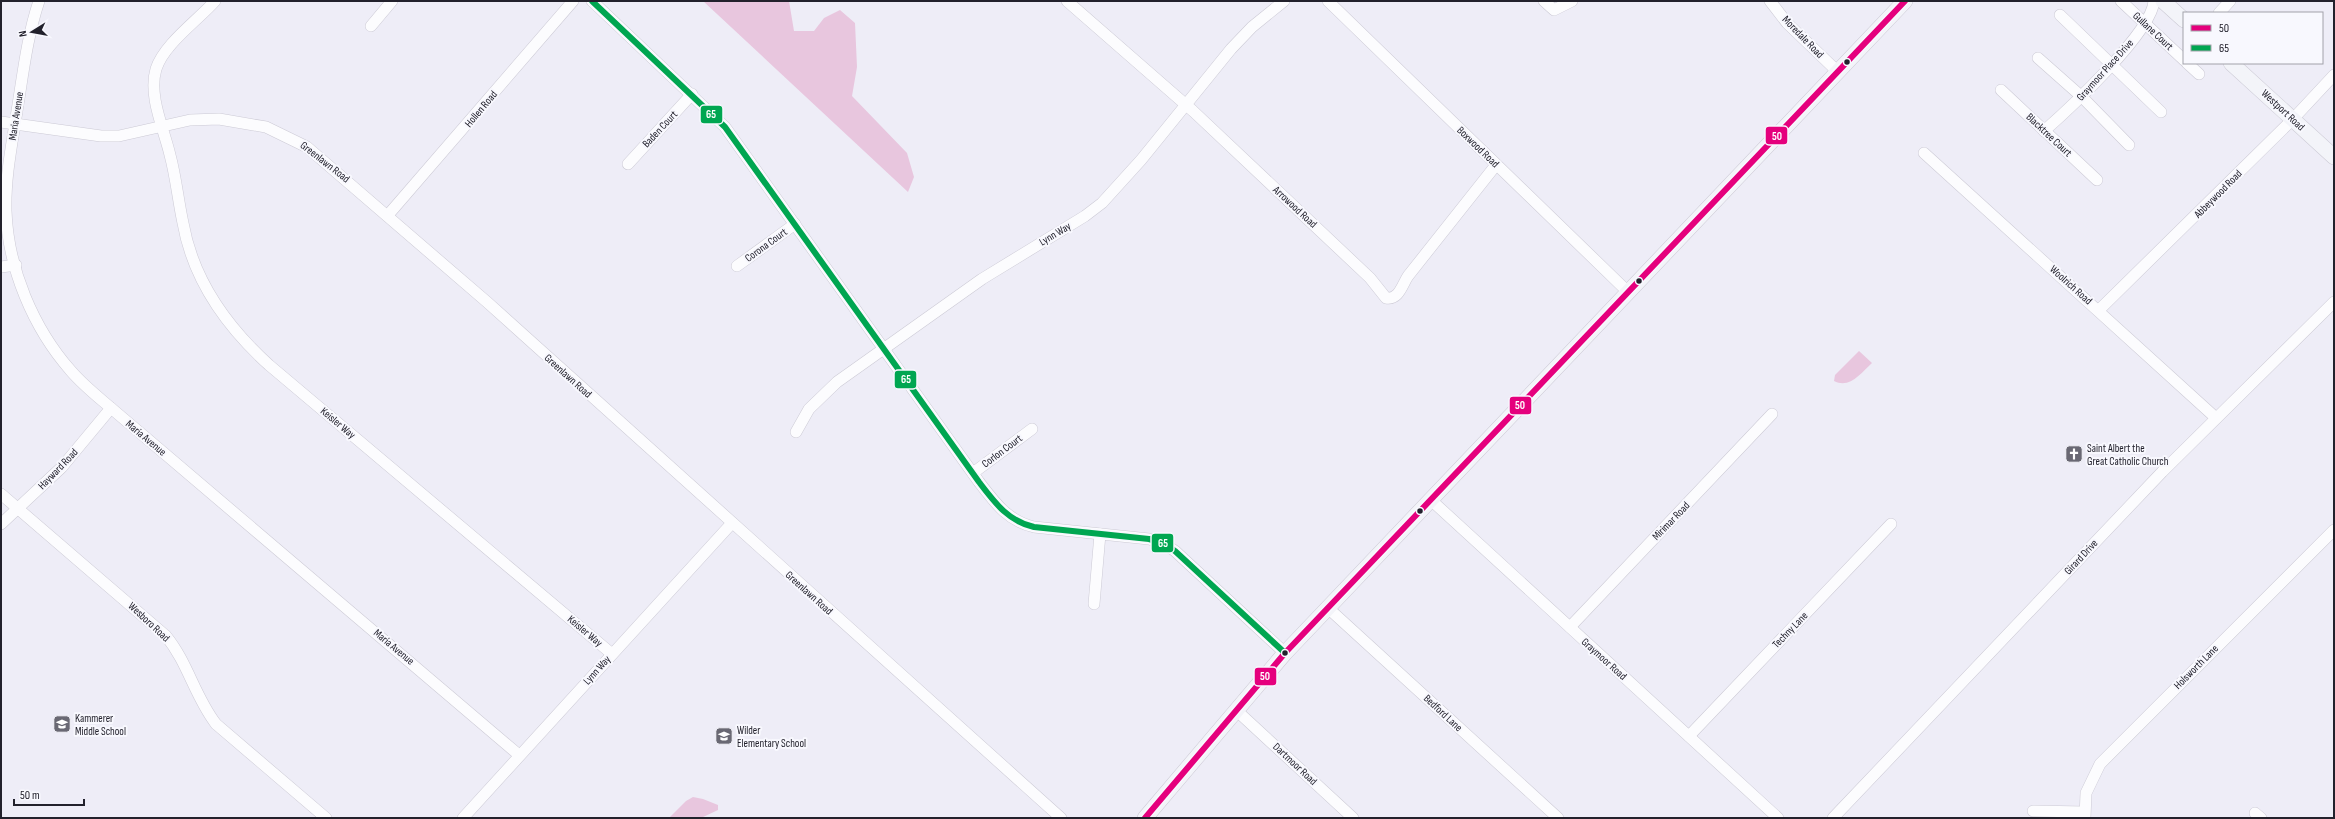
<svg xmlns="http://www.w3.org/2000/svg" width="2335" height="819" font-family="'Sofia Sans Condensed',sans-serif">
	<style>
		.green { fill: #e8c6de }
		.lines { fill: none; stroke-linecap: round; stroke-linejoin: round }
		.street-casing { stroke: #cccad5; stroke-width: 12 }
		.secondary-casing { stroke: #cccad5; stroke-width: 16 }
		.street { stroke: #fcfcfe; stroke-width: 11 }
		.secondary { stroke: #f3f4f9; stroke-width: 15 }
		.bus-1-casing { stroke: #f8f8fe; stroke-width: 9 }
		.bus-2-casing { stroke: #f8f8fe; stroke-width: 9 }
		.bus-1 { stroke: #e5007d; stroke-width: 6 }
		.bus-2 { stroke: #00a651; stroke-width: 6 }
		.bus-dot { fill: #22212c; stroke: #f8f8fe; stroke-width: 1.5 }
		.labels { text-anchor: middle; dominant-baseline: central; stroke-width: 4; stroke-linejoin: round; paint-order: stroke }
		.street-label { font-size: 11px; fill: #22212c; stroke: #f8f8fe }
		.poi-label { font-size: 11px; fill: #22212c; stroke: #f8f8fe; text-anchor: start }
		.line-badge { stroke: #f8f8fe; stroke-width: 1.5 }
		.badge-label { font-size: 11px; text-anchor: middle; font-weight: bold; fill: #fff }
	</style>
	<rect width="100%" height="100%" fill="#eeedf7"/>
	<!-- green -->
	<g class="green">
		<polygon points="703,1 789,1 794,31 814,31 824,18 840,10 855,23 857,67 852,96 907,153 914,177 908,192"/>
		<path d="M 1859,351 L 1872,363 C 1861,373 1850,389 1834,381 L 1835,375 Z"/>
		<polygon points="693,797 703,799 718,805 718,810 701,818 669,818 686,801"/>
	</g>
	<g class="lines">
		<defs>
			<g id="street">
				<path d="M 39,1 C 27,37 23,74 17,111 C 12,144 5,177 6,211 C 8,268 33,328 71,371 C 83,385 97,396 111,408 L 519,755"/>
				<path d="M 215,1 C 197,21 164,44 156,69 C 148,96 164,129 170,155 C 176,177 178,200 183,223 C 193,280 227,327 269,365 L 612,654"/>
				<path d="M 592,1 L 725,127 L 979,482 C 995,503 1008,521 1034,527 L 1149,539 L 1163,543 L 1175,551 L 1285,653"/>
				<path d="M 1067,1 L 1193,111 L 1370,278 L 1386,298 C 1399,300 1402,285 1408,276 L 1496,165"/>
				<polyline points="1328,1 1628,292"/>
				<polyline points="1544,1 1554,10 1572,1"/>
				<polyline points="1770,1 1787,23 1838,72"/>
				<polyline points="2121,1 2184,60"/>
				<polyline points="2219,13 2230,1"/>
				<polyline points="2060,15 2161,112"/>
				<polyline points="371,26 392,1"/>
				<polyline points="2038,58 2082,97 2129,145"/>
				<polyline points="2187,63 2199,74"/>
				<polyline points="2001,90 2097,180"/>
				<polyline points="1,122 101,136 119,136 190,120 219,119 266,127 307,147 487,302 1061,818"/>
				<path d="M 2044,131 C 2069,109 2152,32 2154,1"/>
				<polyline points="1924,153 2216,418"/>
				<polyline points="628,164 692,94"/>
				<polyline points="388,215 573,1"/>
				<polyline points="737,266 795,224"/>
				<polyline points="1,267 16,265"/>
				<polyline points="2099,310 2293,119 2334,75"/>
				<polyline points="796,432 809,409 837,382 982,279 1085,216 1102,203 1141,160 1231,49 1252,27 1284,1"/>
				<polyline points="973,473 1032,429"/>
				<path d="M 1,494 L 166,636 C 188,663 195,697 216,724 L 326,818"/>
				<polyline points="1431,500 1778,818"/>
				<polyline points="1,524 62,467 111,408"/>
				<polyline points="1094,604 1100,534"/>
				<polyline points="1328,608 1558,818"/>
				<polyline points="1570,627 1772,414"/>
				<polyline points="1236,710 1353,818"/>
				<polyline points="1689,736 1891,524"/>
				<polyline points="2033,811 2084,812"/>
				<polyline points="2255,813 2261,818"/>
				<polyline points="463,818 732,523"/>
				<polyline points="1833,818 2162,472 2334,302"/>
				<polyline points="2085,818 2086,793 2100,764 2334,530"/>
			</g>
			<g id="secondary">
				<polyline points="2163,1 2184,20"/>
				<polyline points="2231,63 2334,157"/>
				<polyline points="1145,818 1285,653 1905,1"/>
			</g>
		</defs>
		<!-- street casing -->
		<use href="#street" class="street-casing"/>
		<!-- secondary casing -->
		<use href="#secondary" class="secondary-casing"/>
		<!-- street -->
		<use href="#street" class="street"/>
		<!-- secondary -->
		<use href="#secondary" class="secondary"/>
		<defs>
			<polyline id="bus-1" points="1145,818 1285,653 1905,1"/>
			<path id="bus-2" d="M 592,1 L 725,127 L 979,482 C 995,503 1008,521 1034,527 L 1149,539 L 1163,543 L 1175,551 L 1285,653"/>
		</defs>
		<!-- bus-1 casing -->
		<use href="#bus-1" class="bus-1-casing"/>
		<!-- bus-2 casing -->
		<use href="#bus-2" class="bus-2-casing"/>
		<!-- bus-1 -->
		<use href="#bus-1" class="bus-1"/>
		<!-- bus-2 -->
		<use href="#bus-2" class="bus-2"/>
	</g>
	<!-- icons -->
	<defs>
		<symbol id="church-square" viewBox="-11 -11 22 22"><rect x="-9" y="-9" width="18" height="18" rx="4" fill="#696873" stroke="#f8f8fe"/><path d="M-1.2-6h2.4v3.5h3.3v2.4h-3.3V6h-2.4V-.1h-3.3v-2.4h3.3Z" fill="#fff"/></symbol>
		<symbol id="school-square" viewBox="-11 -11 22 22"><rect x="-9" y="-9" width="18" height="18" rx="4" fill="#696873" stroke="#f8f8fe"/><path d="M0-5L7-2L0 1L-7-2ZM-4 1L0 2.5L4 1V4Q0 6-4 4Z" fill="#fff"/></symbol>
	</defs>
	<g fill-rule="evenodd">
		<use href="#church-square" x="2064" y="444" width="20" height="20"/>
		<use href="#school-square" x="52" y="714" width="20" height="20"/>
		<use href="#school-square" x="714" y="726" width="20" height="20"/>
	</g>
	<!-- markers -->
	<g class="bus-dot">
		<circle cx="1847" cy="62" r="3.5"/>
		<circle cx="1639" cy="281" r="3.5"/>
		<circle cx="1420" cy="511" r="3.5"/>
		<circle cx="1285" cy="653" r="3.5"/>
	</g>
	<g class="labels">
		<!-- street labels -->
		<g class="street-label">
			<text transform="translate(2153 31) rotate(43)">Gullane Court</text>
			<text transform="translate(1803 37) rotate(46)">Moredale Road</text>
			<text transform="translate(2105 70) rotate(-48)">Graymoor Place Drive</text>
			<text transform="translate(481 109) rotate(-50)">Hollen Road</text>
			<text transform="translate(2283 110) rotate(43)">Westport Road</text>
			<text transform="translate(16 116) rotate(-81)">Maria Avenue</text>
			<text transform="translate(660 129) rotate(-47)">Baden Court</text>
			<text transform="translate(2049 135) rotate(43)">Blacktree Court</text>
			<text transform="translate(1478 147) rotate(44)">Boxwood Road</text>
			<text transform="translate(325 162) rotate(38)">Greenlawn Road</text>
			<text transform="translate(2218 194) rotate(-45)">Abbeywood Road</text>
			<text transform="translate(1295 207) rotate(43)">Arrowood Road</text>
			<text transform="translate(1055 234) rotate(-31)">Lynn Way</text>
			<text transform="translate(766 245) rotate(-36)">Corona Court</text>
			<text transform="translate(2071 285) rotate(42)">Woolrich Road</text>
			<text transform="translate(568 376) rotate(42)">Greenlawn Road</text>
			<text transform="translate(338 423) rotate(40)">Keisler Way</text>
			<text transform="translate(146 438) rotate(40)">Maria Avenue</text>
			<text transform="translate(1002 451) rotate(-37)">Corlon Court</text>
			<text transform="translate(58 469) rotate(-46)">Hayward Road</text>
			<text transform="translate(1671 521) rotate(-46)">Mirimar Road</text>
			<text transform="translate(2081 557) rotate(-47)">Girard Drive</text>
			<text transform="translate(809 593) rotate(42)">Greenlawn Road</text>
			<text transform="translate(149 622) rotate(43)">Wesboro Road</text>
			<text transform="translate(1790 630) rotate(-46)">Techny Lane</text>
			<text transform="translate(585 631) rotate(40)">Keisler Way</text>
			<text transform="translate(394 647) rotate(40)">Maria Avenue</text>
			<text transform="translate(1604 659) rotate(42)">Graymoor Road</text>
			<text transform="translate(2196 667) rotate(-45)">Holsworth Lane</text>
			<text transform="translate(597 670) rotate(-48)">Lynn Way</text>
			<text transform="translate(1443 713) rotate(43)">Bedford Lane</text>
			<text transform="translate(1295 764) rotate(43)">Dartmoor Road</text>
		</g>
		<!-- poi labels -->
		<g class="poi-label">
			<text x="2087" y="448">Saint Albert the<tspan x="2087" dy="13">Great Catholic Church</tspan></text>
			<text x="75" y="718">Kammerer<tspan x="75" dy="13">Middle School</tspan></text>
			<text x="737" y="730">Wilder<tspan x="737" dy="13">Elementary School</tspan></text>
		</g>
	</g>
	<g class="line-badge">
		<rect x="700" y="105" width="23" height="19" rx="4" fill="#00a651"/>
		<rect x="1765" y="126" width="23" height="19" rx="4" fill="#e5007d"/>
		<rect x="894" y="370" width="23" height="19" rx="4" fill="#00a651"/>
		<rect x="1509" y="396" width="23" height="19" rx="4" fill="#e5007d"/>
		<rect x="1151" y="533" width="23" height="20" rx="4" fill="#00a651"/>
		<rect x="1254" y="667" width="23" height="19" rx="4" fill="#e5007d"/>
	</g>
	<g class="badge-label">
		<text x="711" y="118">65</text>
		<text x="1777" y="140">50</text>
		<text x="906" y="383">65</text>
		<text x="1520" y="409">50</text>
		<text x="1163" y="547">65</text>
		<text x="1265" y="680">50</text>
	</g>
	<!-- border -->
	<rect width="2335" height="819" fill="none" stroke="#22212c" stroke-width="4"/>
	<!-- legend -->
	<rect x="2183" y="12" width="140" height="52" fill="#f8f8fe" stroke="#a2a2aa"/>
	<rect x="2191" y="25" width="20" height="6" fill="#e5007d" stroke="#a2a2aa"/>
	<text x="2219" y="32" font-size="12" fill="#22212c">50</text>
	<rect x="2191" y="45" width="20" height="6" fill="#00a651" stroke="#a2a2aa"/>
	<text x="2219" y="52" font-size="12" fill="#22212c">65</text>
	<!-- north arrow -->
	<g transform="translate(32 32) rotate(259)" stroke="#f8f8fe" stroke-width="3" paint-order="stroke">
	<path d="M0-3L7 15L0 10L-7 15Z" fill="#22212c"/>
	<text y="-6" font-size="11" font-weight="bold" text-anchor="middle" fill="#22212c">N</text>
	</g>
	<!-- scale -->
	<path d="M14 799v6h70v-6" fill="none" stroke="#22212c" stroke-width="2"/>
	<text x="20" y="799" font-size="12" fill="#22212c" stroke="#f8f8fe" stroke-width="3" paint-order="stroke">50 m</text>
</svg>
